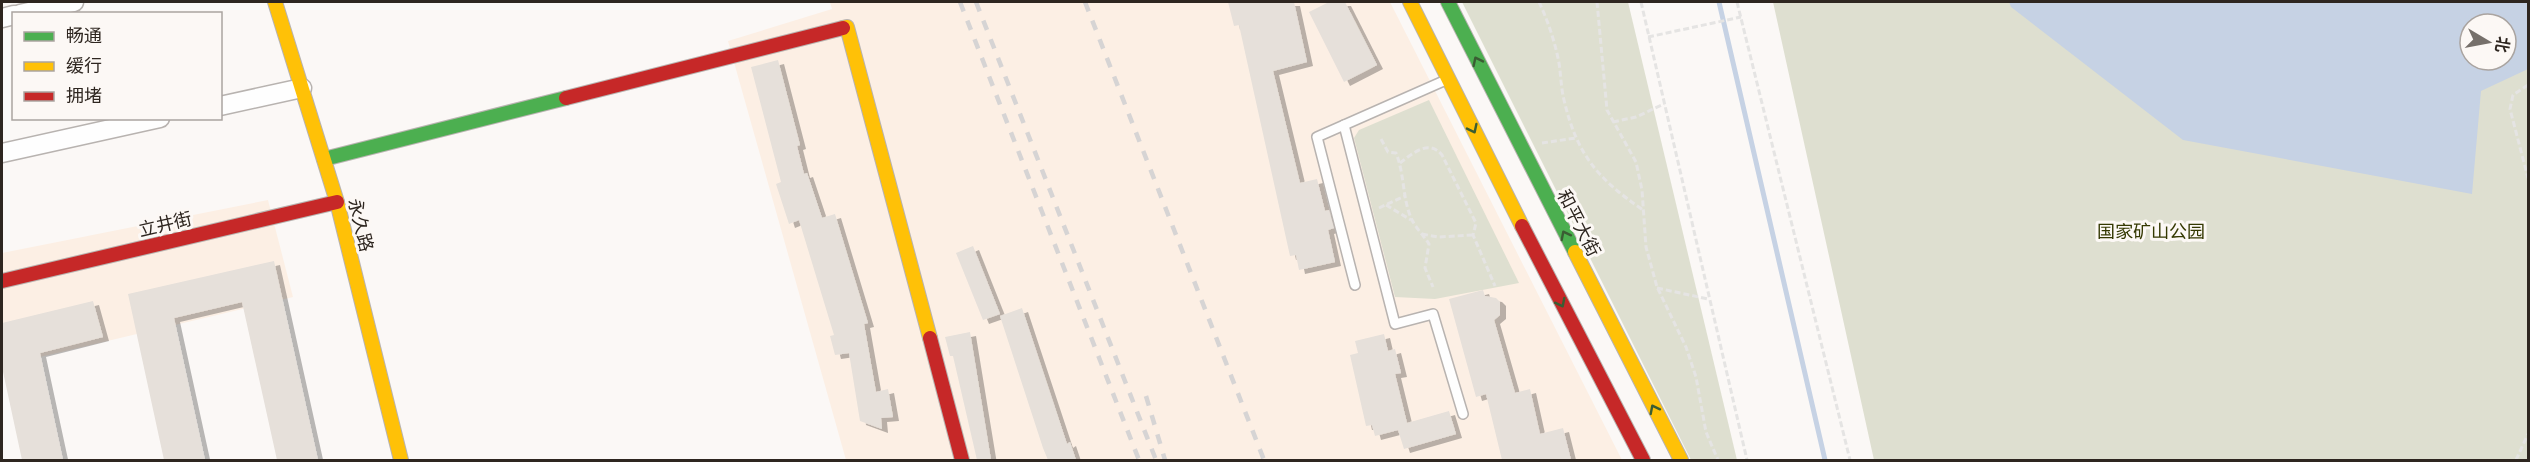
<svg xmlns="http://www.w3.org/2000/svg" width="2530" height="462" font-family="'Titillium Web','Noto Sans SC',sans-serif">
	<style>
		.built { fill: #fcefe4 }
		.green { fill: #dedfd0; fill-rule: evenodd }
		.water { fill: #c6d2e4; fill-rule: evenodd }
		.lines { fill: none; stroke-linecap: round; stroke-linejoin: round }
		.stream { stroke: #c6d2e4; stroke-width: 5 }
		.building { fill: #e6e0da; filter: url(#shadow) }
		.lane-casing { stroke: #b8b3b0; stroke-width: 12 }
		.street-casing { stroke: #b8b3b0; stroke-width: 21 }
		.fast-casing { stroke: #b8b3b0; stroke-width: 16 }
		.slow-casing { stroke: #b8b3b0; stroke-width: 16 }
		.jam-casing { stroke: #b8b3b0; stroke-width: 16 }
		.path { stroke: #e5e4e3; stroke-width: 3; stroke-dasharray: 6 3; stroke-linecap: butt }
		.lane { stroke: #fefefe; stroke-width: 9 }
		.street { stroke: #fefefe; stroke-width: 18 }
		.fast { stroke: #4caf50; stroke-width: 14 }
		.slow { stroke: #ffc107; stroke-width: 14 }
		.jam { stroke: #c62828; stroke-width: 14 }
		.rail { stroke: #d6d4d4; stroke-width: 4.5; stroke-dasharray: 10 10; stroke-linecap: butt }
		.oneway { stroke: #3a5d33 }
		.labels { text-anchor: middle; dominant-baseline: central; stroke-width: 6; stroke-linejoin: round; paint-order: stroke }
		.street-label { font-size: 18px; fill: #2e2620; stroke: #fcf8f5 }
		.park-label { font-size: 18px; fill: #343902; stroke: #fcf8f5 }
	</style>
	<defs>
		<filter id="shadow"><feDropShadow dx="6" dy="4" stdDeviation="0" flood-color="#0004"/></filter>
	</defs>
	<rect width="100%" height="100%" fill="#fbf8f6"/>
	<!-- built -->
	<g class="built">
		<polygon points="830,2 1390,2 1622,460 846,460 728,41 832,9"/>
		<polygon points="268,200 293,297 2,366 2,253"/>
	</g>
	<!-- green -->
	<g class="green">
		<polygon points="1462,2 1628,2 1737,460 1691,460"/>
		<path d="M 1773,2 L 2528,2 L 2528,460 L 1874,460 ZM 2470,24 L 2506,24 L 2506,60 L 2470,60 Z"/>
		<polygon points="1429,100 1519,283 1435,299 1395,297 1354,138 1359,130"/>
	</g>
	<!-- water -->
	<path class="water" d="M 2009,2 L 2528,2 L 2528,69 L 2481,91 L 2472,194 L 2183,140 L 2011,7 ZM 2470,24 L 2506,24 L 2506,60 L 2470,60 Z"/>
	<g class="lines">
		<!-- stream -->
		<polyline class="stream" points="1719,2 1825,460"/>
	</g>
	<!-- building -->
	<g class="building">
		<polygon points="1228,2 1294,2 1307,62 1273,71 1300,183 1317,179 1325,211 1329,210 1334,228 1328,230 1335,262 1299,270 1296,255 1290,256 1239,25 1234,26"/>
		<polygon points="1329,2 1345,2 1377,65 1344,82 1309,12"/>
		<polygon points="778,60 800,145 797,146 804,174 807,173 822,218 835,214 868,323 864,324 876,392 888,389 893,417 881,418 882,429 860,421 849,353 835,355 830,336 834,335 799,220 789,224 776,184 781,182 751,67"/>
		<polygon points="973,246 1000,314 983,320 956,253"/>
		<polygon points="274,261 318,460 277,460 242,302 174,318 205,460 164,460 128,294"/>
		<polygon points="1483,290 1485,296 1496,298 1500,302 1500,315 1494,320 1515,393 1530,389 1540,434 1563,428 1571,460 1502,460 1486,394 1476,397 1449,299"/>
		<polygon points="93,301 103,337 40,353 63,460 22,460 2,367 2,323"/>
		<polygon points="1022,308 1067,444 1070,442 1076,460 1048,460 1043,448 1000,316"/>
		<polygon points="970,332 991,460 977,460 953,356 950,356 945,337"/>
		<polygon points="1384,334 1388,351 1395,349 1401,373 1395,374 1407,423 1449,411 1456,434 1404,449 1398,430 1375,436 1372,425 1366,426 1350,355 1358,353 1355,341"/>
	</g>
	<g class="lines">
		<defs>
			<g id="lane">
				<polyline points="1344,125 1395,324 1433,314 1463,414"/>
				<polyline points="1355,285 1317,137 1446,80"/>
			</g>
			<g id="street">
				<polyline points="20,14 74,2"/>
				<polyline points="2,18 14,15"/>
				<polyline points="220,106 302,88"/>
				<polyline points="2,153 160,118"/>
			</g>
			<g id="fast">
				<polyline points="1448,2 1575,252"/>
				<polyline points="324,159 566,98"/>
			</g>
			<g id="slow">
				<polyline points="275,2 337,202 401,460"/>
				<polyline points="1410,2 1522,226"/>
				<polyline points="843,28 847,27 930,338"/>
				<polyline points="1575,252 1681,460"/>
			</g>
			<g id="jam">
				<polyline points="566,98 843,28"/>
				<polyline points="1522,226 1643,460"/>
				<polyline points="2,281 337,202"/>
				<polyline points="930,338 962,460"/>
			</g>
		</defs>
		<!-- lane casing -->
		<use href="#lane" class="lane-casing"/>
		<!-- street casing -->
		<use href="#street" class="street-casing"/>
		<!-- fast casing -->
		<use href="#fast" class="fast-casing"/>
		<!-- slow casing -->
		<use href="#slow" class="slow-casing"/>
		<!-- jam casing -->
		<use href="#jam" class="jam-casing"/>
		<!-- path -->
		<g class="path">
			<path d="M 1539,2 C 1548,21 1555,42 1559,63 C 1561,76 1561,88 1564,100 C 1577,155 1598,179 1643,210"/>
			<polyline points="1597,2 1607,110 1636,162 1642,190 1646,247 1657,287 1686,347 1696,377 1706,432 1718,460"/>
			<polyline points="1641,2 1747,460"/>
			<polyline points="1737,2 1850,460"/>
			<polyline points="1648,37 1741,17"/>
			<polyline points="2528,85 2513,95 2510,109 2528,178"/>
			<polyline points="1613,122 1636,117 1664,104"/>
			<path d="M 1381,139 L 1388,152 L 1396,153 C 1405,175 1402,199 1412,220 C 1416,228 1424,236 1429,244 L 1425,268 L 1433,287"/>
			<polyline points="1542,143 1576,138"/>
			<path d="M 1400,163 C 1413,153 1429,139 1442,155 L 1476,223 L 1473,235 L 1495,286"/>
			<polyline points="1386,205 1411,220"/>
			<polyline points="1379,208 1405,196"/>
			<polyline points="1422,234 1438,237 1473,235"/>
			<polyline points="1657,288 1708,299"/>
			<polyline points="2516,460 2528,434"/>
		</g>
		<!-- lane -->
		<use href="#lane" class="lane"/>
		<!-- street -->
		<use href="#street" class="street"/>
		<!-- fast -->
		<use href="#fast" class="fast"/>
		<!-- slow -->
		<use href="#slow" class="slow"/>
		<!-- jam -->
		<use href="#jam" class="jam"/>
		<!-- rail -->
		<g class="rail">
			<polyline points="960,2 1139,460"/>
			<polyline points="976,2 1156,460"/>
			<polyline points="1085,2 1264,460"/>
			<polyline points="1146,396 1165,460"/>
		</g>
	</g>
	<!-- one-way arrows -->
	<defs><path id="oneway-chevron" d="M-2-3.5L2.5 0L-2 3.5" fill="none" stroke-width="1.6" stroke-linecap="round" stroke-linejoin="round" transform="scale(1.5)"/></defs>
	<g class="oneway">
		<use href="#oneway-chevron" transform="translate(1477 61) rotate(-116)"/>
		<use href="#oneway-chevron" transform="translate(1473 129) rotate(64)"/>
		<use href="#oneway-chevron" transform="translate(1565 235) rotate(-117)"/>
		<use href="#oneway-chevron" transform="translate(1561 303) rotate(63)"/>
		<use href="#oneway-chevron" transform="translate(1654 409) rotate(-117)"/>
	</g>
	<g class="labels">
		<!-- street labels -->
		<g class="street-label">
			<text transform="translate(1579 223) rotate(63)">和平大街</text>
			<text transform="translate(165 224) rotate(-13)">立井街</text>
			<text transform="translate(361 225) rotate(76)">永久路</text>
		</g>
		<!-- park labels -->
		<g class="park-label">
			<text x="2151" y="231">国家矿山公园</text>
		</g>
	</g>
	<!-- border -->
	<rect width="2530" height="462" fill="none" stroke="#2e2620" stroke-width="6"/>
	<!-- legend -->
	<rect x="12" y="12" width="210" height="108" fill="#fcf8f5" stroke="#aaa4a0" stroke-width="1.5"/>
	<rect x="24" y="32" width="30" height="9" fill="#4caf50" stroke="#aaa4a0" stroke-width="1.5"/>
	<text x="66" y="42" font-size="18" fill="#2e2620">畅通</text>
	<rect x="24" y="62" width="30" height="9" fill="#ffc107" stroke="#aaa4a0" stroke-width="1.5"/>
	<text x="66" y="72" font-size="18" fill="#2e2620">缓行</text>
	<rect x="24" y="92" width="30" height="9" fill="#c62828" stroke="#aaa4a0" stroke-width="1.5"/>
	<text x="66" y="102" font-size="18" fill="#2e2620">拥堵</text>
	<!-- north arrow -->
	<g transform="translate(2488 42) rotate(100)"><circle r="28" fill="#fcf8f5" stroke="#aaa4a0" stroke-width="1.5"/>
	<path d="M0-4.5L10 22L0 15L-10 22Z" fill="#76706b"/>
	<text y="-9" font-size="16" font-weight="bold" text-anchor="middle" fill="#2e2620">北</text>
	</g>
</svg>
